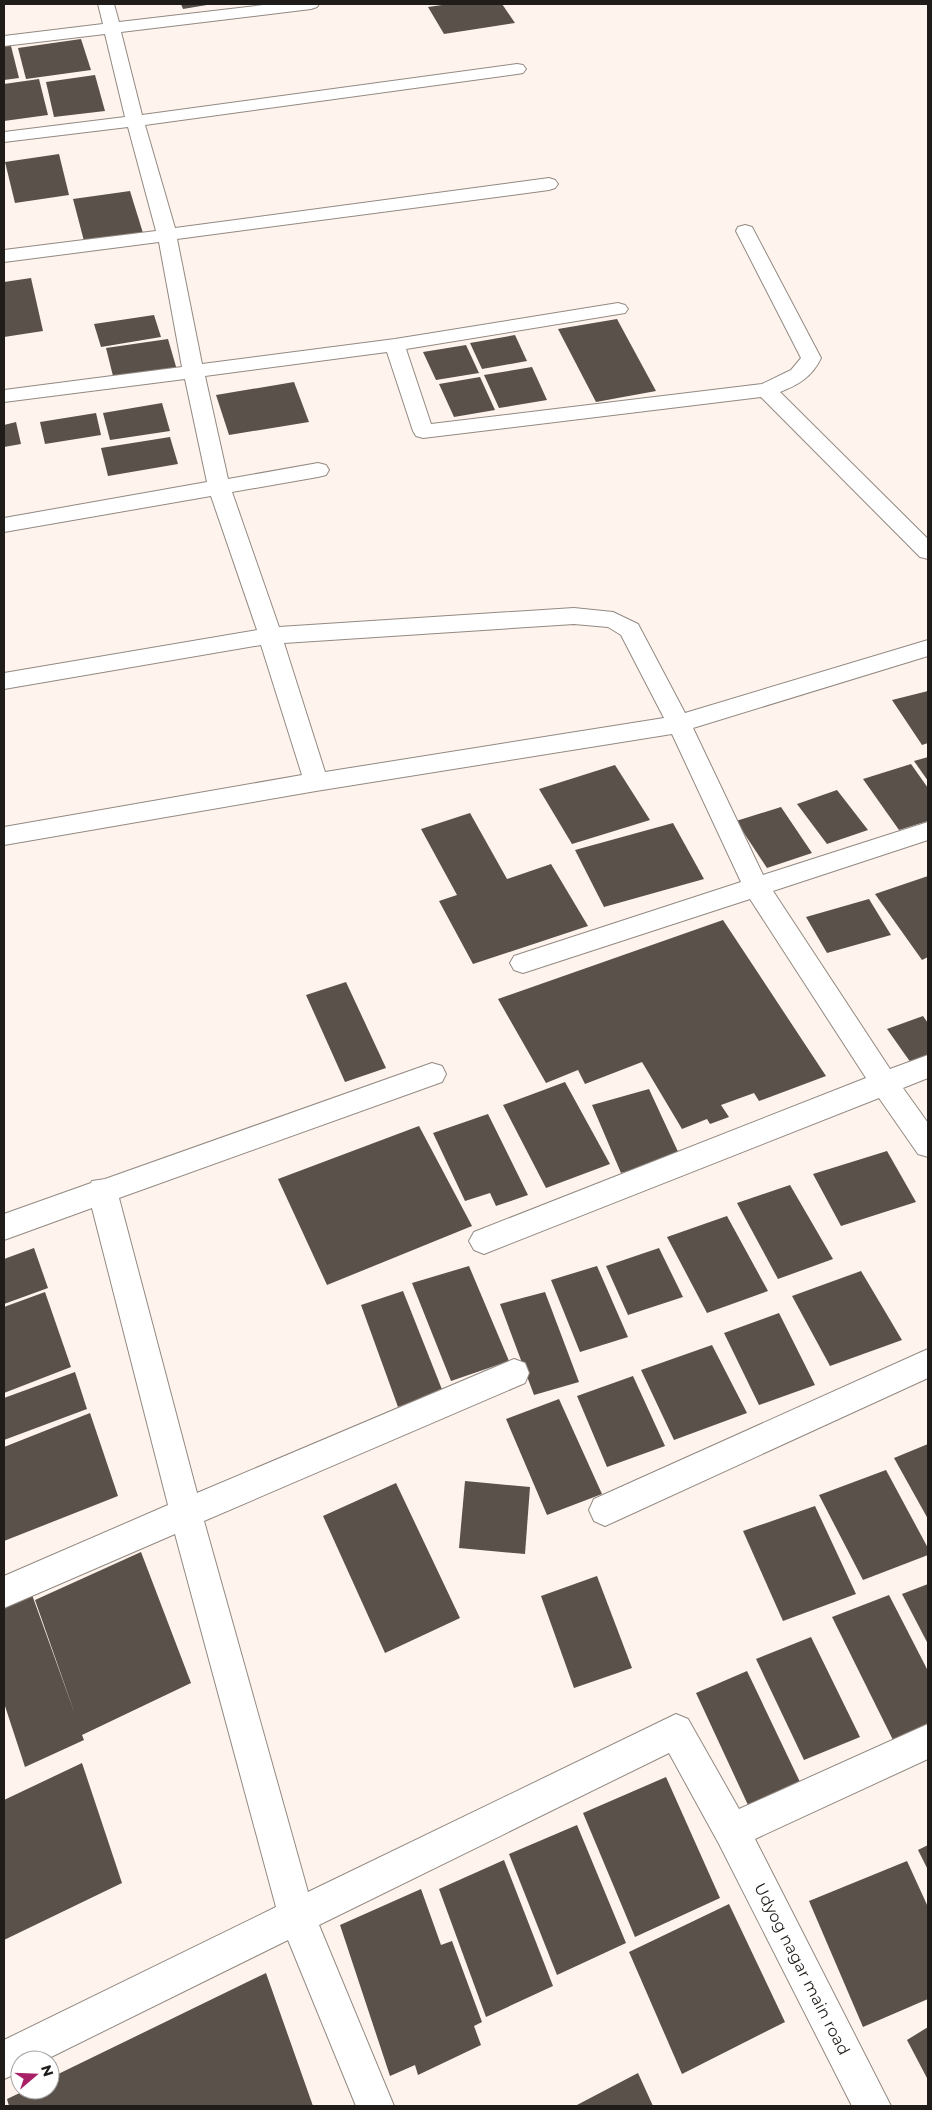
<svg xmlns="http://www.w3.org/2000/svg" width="932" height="2110" font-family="Montserrat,sans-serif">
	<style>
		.building { fill: #5a514b }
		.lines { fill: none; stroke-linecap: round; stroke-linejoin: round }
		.minor-casing { stroke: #928982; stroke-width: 2 }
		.minor { fill: #fff; fill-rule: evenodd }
		.labels { text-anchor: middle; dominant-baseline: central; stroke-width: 5; stroke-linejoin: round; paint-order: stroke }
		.near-street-label { font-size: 16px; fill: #201c19; stroke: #fff }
	</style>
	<rect width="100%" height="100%" fill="#fff4ed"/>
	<!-- building -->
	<g class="building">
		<polygon points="181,4 207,4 207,5 183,9"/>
		<polygon points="449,4 502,4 515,23 444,34 428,7"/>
		<polygon points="81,39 91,70 26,79 18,48"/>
		<polygon points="4,46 11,46 19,78 4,80"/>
		<polygon points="95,75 105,111 54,117 46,82"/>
		<polygon points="39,79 48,115 4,121 4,84"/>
		<polygon points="59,154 69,195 15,203 5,162"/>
		<polygon points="130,191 143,233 84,241 73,199"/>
		<polygon points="31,278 43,331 4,337 4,282"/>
		<polygon points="154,315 161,337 101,347 94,324"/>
		<polygon points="617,319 656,391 596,402 558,329"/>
		<polygon points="515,335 527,361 482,369 470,343"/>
		<polygon points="168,339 177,370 114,380 106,348"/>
		<polygon points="466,345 479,373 436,380 423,352"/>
		<polygon points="532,367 547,400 499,408 484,375"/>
		<polygon points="480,377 495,410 454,417 439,384"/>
		<polygon points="294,382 309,422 229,435 216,395"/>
		<polygon points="162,403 170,431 110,440 103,413"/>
		<polygon points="96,413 101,435 45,444 40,422"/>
		<polygon points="16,422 21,444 4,447 4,425"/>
		<polygon points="170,437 178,464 108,476 101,448"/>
		<polygon points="928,691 928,743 922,745 892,700"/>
		<polygon points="928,757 928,781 914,761"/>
		<polygon points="911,764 928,788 928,821 899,830 863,779"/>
		<polygon points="615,765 650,820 572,844 539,789"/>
		<polygon points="837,790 868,830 827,844 797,804"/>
		<polygon points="781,807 812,853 767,868 736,821"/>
		<polygon points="470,813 507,879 551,864 588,926 473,964 439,901 457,895 421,829"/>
		<polygon points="673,823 704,879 604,907 575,850"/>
		<polygon points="928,876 928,957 922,960 875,894"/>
		<polygon points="869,899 891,935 827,953 806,917"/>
		<polygon points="723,920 826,1076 759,1101 754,1093 721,1105 729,1117 710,1124 707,1119 682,1129 642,1062 585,1084 578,1070 546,1083 498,999"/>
		<polygon points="346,982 386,1068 345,1082 306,995"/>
		<polygon points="923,1016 928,1023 928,1056 911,1063 887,1029"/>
		<polygon points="565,1082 610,1164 546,1188 503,1105"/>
		<polygon points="649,1089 680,1156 621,1173 592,1105"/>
		<polygon points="488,1114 528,1195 496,1206 490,1193 465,1201 433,1133"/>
		<polygon points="419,1126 472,1226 327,1285 278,1179"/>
		<polygon points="887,1151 916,1202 841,1226 813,1174"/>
		<polygon points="790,1185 833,1259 778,1279 737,1203"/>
		<polygon points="727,1216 768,1291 707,1313 667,1237"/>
		<polygon points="34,1248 48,1288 4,1304 4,1259"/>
		<polygon points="659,1248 683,1297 628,1315 606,1266"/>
		<polygon points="469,1266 509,1361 451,1381 412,1283"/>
		<polygon points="597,1266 628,1337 580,1352 551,1280"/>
		<polygon points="861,1271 902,1340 830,1366 792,1296"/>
		<polygon points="403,1291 443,1392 398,1407 361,1305"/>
		<polygon points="45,1292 71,1367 4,1393 4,1307"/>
		<polygon points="545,1292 579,1382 534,1395 500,1304"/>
		<polygon points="779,1313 815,1385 759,1405 724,1333"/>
		<polygon points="712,1345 747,1413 674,1440 641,1370"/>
		<polygon points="75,1372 87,1409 4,1440 4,1398"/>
		<polygon points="633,1376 665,1446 607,1467 577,1396"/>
		<polygon points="559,1399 602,1494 547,1515 506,1419"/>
		<polygon points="90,1413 118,1496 4,1541 4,1447"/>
		<polygon points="928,1444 928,1519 894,1458"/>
		<polygon points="886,1470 928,1548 928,1555 863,1580 819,1495"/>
		<polygon points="465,1481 530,1487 525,1554 459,1548"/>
		<polygon points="396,1483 460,1618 385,1653 323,1516"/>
		<polygon points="815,1506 856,1594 783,1621 743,1531"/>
		<polygon points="141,1552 191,1683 82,1735 84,1740 25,1767 4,1703 4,1605 31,1592 76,1717 35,1600"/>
		<polygon points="597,1576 632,1668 574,1688 541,1596"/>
		<polygon points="928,1584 928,1644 902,1594"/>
		<polygon points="889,1595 928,1671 928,1731 895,1744 832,1617"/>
		<polygon points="811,1637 860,1737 804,1760 756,1659"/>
		<polygon points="747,1671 800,1782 748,1805 696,1693"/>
		<polygon points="82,1763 122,1883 4,1940 4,1800"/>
		<polygon points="666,1777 720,1898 635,1937 583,1813"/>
		<polygon points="577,1825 626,1943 557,1975 509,1854"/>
		<polygon points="928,1845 928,1870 918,1850"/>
		<polygon points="504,1860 553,1986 486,2017 439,1889"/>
		<polygon points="907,1861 928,1907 928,1999 863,2027 809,1901"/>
		<polygon points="421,1889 441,1945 452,1941 482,2022 474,2026 481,2045 418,2075 415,2065 390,2076 340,1925"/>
		<polygon points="729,1904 785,2022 682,2074 629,1952"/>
		<polygon points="266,1973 313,2106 9,2106 7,2099 26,2090 50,2090 50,2078"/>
		<polygon points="928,2027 928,2080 907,2040"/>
		<polygon points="638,2073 653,2106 575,2106"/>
	</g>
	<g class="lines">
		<defs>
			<g id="minor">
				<path d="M 98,4 L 114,4 L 119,22 L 272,4 L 319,4 L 317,7 L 311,9 L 121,32 L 142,115 L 517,64 L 523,65 L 526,69 L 523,73 L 517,74 L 145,125 L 175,228 L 549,178 L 555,180 L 558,184 L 555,188 L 549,190 L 177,239 L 202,364 L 395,339 L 618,303 L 625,305 L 628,309 L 625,313 L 406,349 L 431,424 L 762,384 L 791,370 L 801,358 L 736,231 L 738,227 L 745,225 L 752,227 L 821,358 C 812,377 798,385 780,392 L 928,539 L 928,559 L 920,557 L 761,397 L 423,438 L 416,436 L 413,431 L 387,352 L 205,376 L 228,479 L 318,463 L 326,465 L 329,470 L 326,475 L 318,477 L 232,492 L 279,627 L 574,608 L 613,612 L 638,624 L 685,713 L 928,640 L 928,656 L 693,728 L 763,875 L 928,822 L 928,840 L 773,891 L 890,1069 L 928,1055 L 928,1078 L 903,1088 L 928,1123 L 928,1157 L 918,1154 L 879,1098 L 494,1250 L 484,1254 L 474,1250 L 469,1241 L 474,1232 L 866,1078 L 750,899 L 523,973 L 514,970 L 510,963 L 514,956 L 741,882 L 672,734 L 316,791 L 4,845 L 4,827 L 302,775 L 261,645 L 4,689 L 4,673 L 257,630 L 211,496 L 4,532 L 4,518 L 207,482 L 185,379 L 4,402 L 4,390 L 182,367 L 159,242 L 4,262 L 4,250 L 156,231 L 128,127 L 4,142 L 4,132 L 125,117 L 105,34 L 4,46 L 4,36 L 103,24 ZM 574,624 L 608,627 L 621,635 L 664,718 L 325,772 L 284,643 Z"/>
				<polygon points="432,1063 442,1066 446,1074 442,1082 119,1198 197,1493 514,1359 525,1363 529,1373 525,1383 204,1521 308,1892 676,1714 688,1719 739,1809 928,1724 928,1759 755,1839 891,2106 852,2106 719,1844 669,1753 319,1925 394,2106 356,2106 288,1940 45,2060 20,2060 20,2072 4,2079 4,2040 276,1907 175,1534 4,1608 4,1576 168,1505 92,1208 4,1240 4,1214 91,1183 92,1181 105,1179"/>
				<polygon points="928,1349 928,1378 616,1521 605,1526 594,1521 589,1510 594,1499"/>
			</g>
		</defs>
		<!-- minor casing -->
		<use href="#minor" class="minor-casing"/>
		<!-- minor -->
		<use href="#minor" class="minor"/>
	</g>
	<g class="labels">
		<!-- near-street labels -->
		<g class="near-street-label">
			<text transform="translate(802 1969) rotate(63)">Udyog nagar main road</text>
		</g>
	</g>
	<!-- border -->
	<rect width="932" height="2110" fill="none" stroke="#201c19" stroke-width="10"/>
	<!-- north arrow -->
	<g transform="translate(35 2075) rotate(71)"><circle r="24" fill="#ffffff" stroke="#a6a4a3"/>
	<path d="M0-4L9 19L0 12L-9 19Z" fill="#a82066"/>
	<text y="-8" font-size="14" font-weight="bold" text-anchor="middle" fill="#201c19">N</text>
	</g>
</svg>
